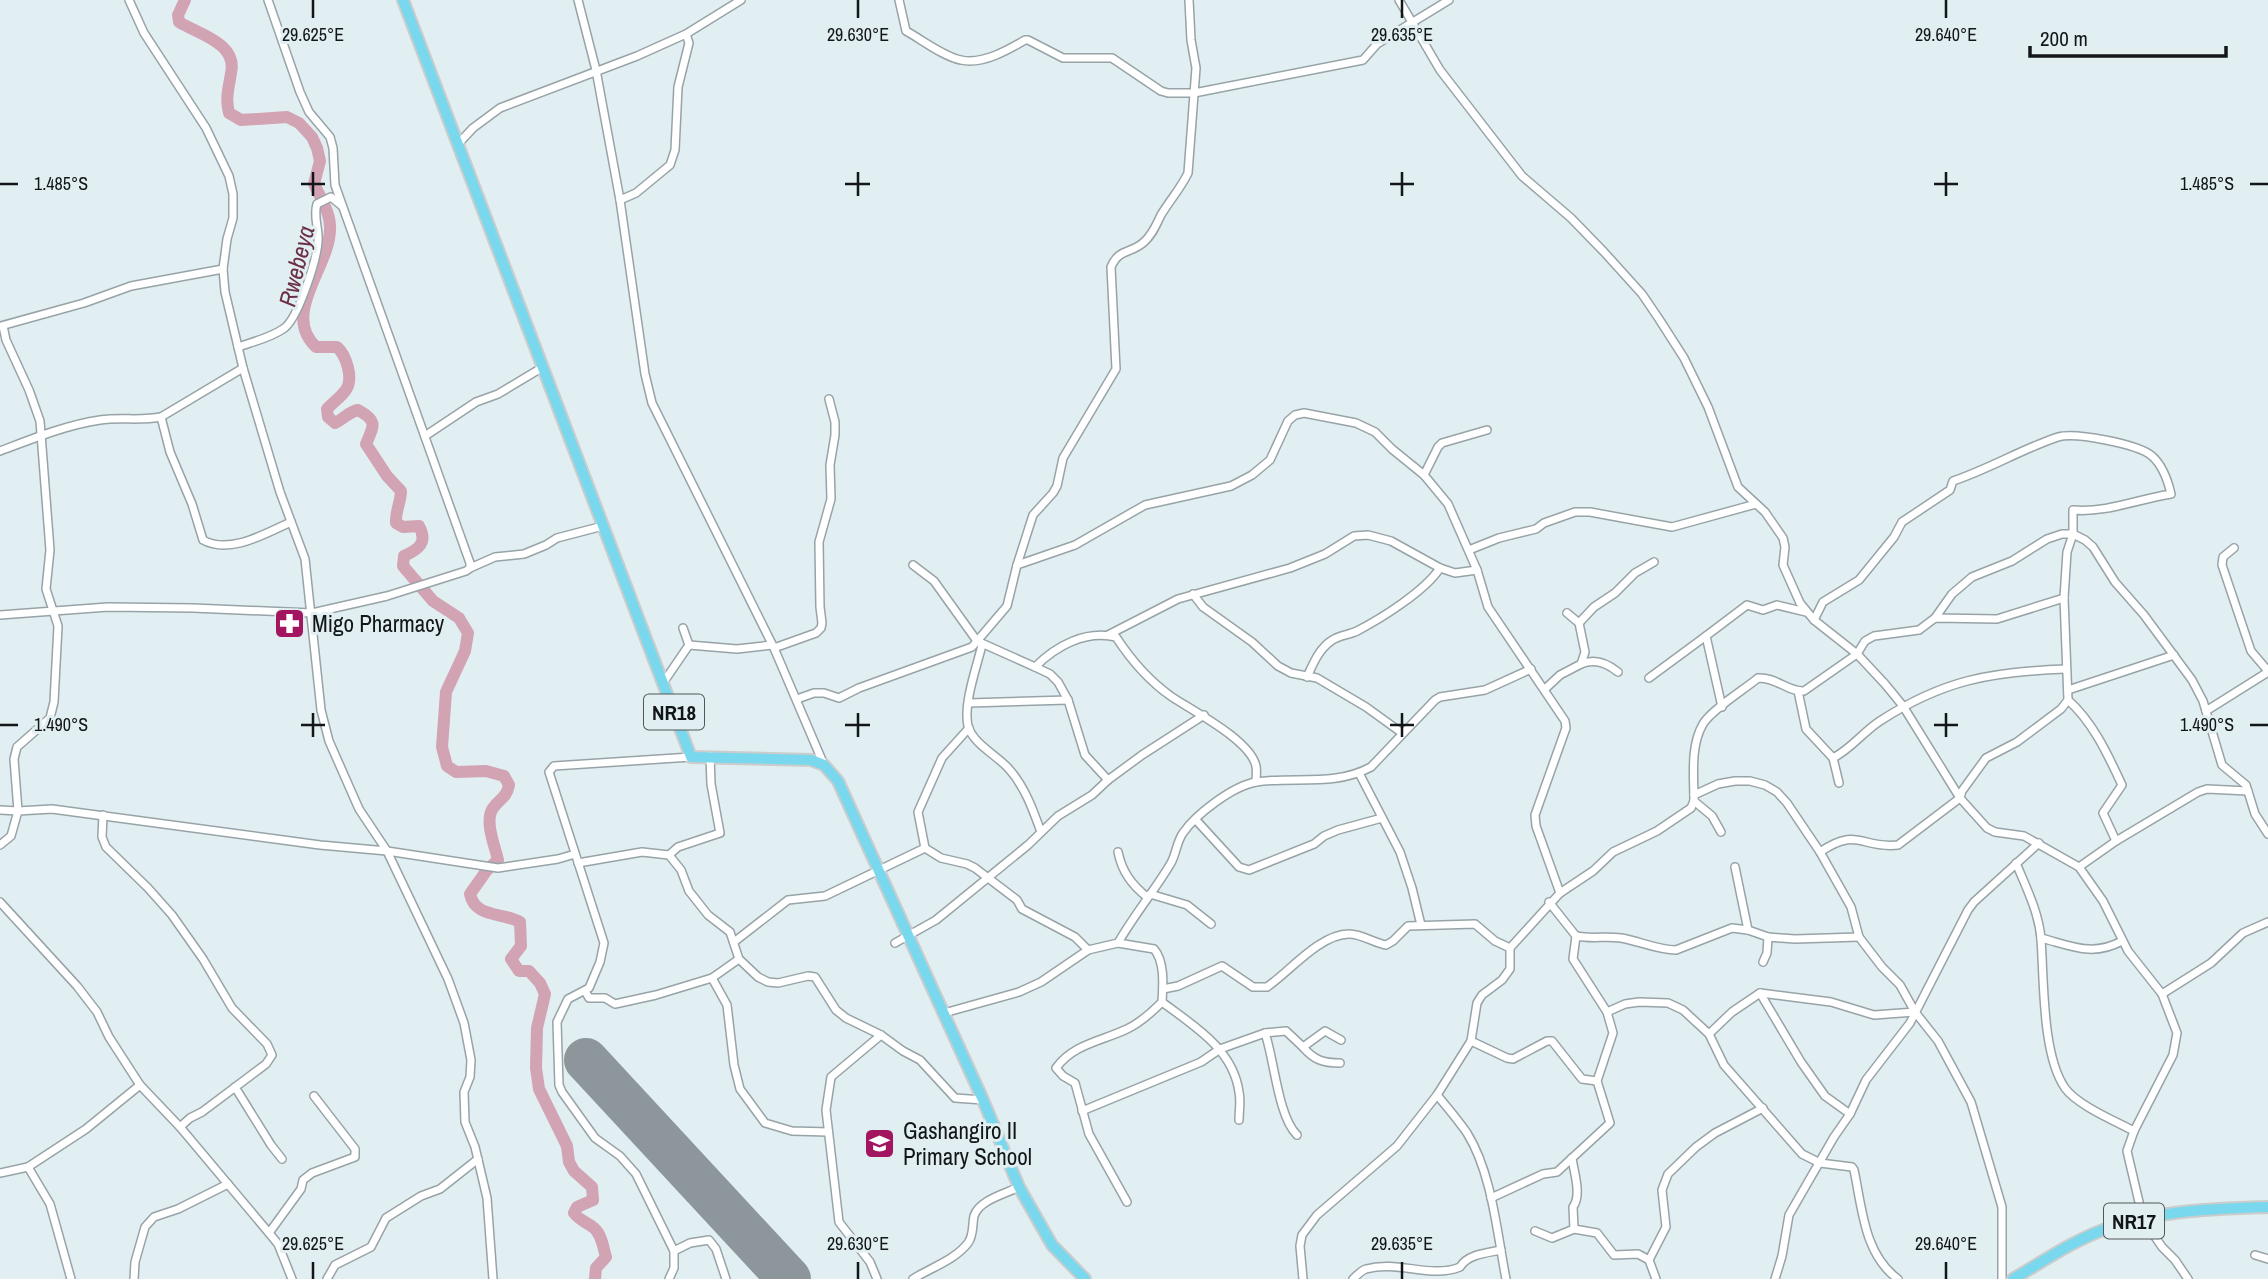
<svg xmlns="http://www.w3.org/2000/svg" width="2268" height="1279" font-family="'Archivo Narrow',sans-serif">
	<style>
		.lines { fill: none; stroke-linecap: round; stroke-linejoin: round }
		.river { stroke: #d2a3b3; stroke-width: 12 }
		.runway { stroke: #8d969a; stroke-width: 44 }
		.minor-casing { stroke: #98a3a7; stroke-width: 10 }
		.primary-casing { stroke: #cbcccc; stroke-width: 14 }
		.minor { stroke: #fff; stroke-width: 7 }
		.primary { stroke: #79d8ed; stroke-width: 10 }
		.ticks { fill: none; stroke: #121618; stroke-width: 2.5 }
		.labels { text-anchor: middle; dominant-baseline: central; stroke-width: 6; stroke-linejoin: round; paint-order: stroke }
		.shield { fill: #e1eef2; stroke: #505759; stroke-width: 2 }
		.shield-label { font-size: 21px; font-weight: bold; fill: #121618 }
		.poi-label { font-size: 23px; fill: #121618; stroke: #e1eef2; text-anchor: start }
		.water-label { font-size: 24px; font-style: italic; fill: #6b3048; stroke: #e1eef2 }
		.ticks-label { font-size: 18px; text-anchor: middle; fill: #121618; stroke: #e1eef2; stroke-width: 6; stroke-linejoin: round; paint-order: stroke }
	</style>
	<rect width="100%" height="100%" fill="#e1eef2"/>
	<g class="lines">
		<!-- river -->
		<path class="river" d="M 185,0 L 178,15 L 179,22 C 198,34 238,43 231,73 C 229,87 225,98 229,113 L 241,120 L 287,117 L 299,123 L 312,137 L 317,148 L 320,161 L 314,184 C 321,199 331,213 330,230 C 329,268 281,314 316,347 L 337,347 C 346,355 353,377 347,388 C 343,396 333,402 327,409 L 328,417 L 335,423 C 344,419 348,412 358,410 C 378,421 374,425 366,444 L 387,476 L 401,491 C 401,502 395,512 396,523 L 403,527 L 419,526 C 428,543 419,549 404,556 L 403,566 L 433,601 L 459,618 L 468,633 L 465,651 L 446,692 L 442,747 L 447,766 L 456,772 L 486,771 L 504,776 L 509,785 C 506,799 500,798 493,808 C 484,821 495,846 498,860 L 487,870 L 470,894 C 475,918 502,912 520,922 L 521,946 L 511,959 L 519,971 L 529,971 L 540,983 L 545,994 L 537,1028 L 536,1068 L 539,1089 L 567,1146 L 569,1162 L 574,1171 L 592,1187 L 593,1200 L 577,1207 L 574,1213 C 580,1221 587,1222 594,1228 C 602,1235 603,1247 606,1257 L 596,1268 L 595,1279"/>
		<!-- runway -->
		<polyline class="runway" points="586,1060 789,1279"/>
		<defs>
			<g id="minor">
				<polyline points="129,0 144,33 206,128 229,176 233,194 233,218 227,239 223,269 225,292 243,368 280,492 305,559 321,710 329,741 359,809 387,851 448,979 464,1023 471,1060 470,1077 464,1092 465,1122 475,1147 487,1198 493,1279"/>
				<polyline points="578,0 596,70 620,200 645,374 652,403 774,648 824,765"/>
				<path d="M 899,0 L 906,31 C 921,39 944,57 961,60 C 982,65 1008,50 1025,40 L 1028,40 L 1063,58 L 1112,58 L 1161,91 L 1168,93 L 1194,93 L 1363,60 L 1377,44 L 1449,0"/>
				<polyline points="1399,0 1440,70 1522,176 1571,218 1604,252 1642,294 1659,319 1684,358 1708,407 1738,487 1765,512 1783,538 1785,547 1783,565 1800,603 1814,620 1857,654 1885,684 1903,706 1960,798 1987,828 1995,832 2024,836 2079,867 2103,901 2128,951 2162,994 2177,1033 2173,1055 2134,1131 2127,1151 2143,1219 2162,1247 2175,1260 2188,1279"/>
				<polyline points="458,144 473,128 500,108 637,56 686,34 741,0"/>
				<polyline points="620,200 636,193 670,165 675,150 678,87 689,43 686,34"/>
				<polyline points="1,326 84,303 131,286 223,269"/>
				<path d="M 238,347 C 252,342 270,338 283,329 C 298,320 317,259 318,241 C 319,228 313,216 317,204 L 331,197 L 342,206"/>
				<path d="M 161,417 L 170,452 L 192,504 L 203,540 C 230,555 266,533 291,522"/>
				<polyline points="425,436 476,402 498,394 543,367"/>
				<path d="M 0,451 C 32,439 66,425 100,420 C 120,417 141,421 161,417 L 243,368"/>
				<polyline points="1424,475 1438,447 1442,443 1487,430"/>
				<polyline points="2234,548 2223,557 2222,565 2251,651 2268,671"/>
				<polyline points="1469,550 1499,538 1536,529 1544,523 1575,512 1590,512 1672,527 1756,504"/>
				<polyline points="913,565 934,581 977,641 1035,667 1050,674 1058,682 1068,700 1085,755 1108,780"/>
				<path d="M 1017,565 L 1033,515 L 1053,493 L 1057,486 L 1063,458 L 1116,369 L 1111,267 C 1119,248 1131,254 1144,242 C 1153,234 1156,225 1161,215 C 1170,200 1181,188 1188,173 L 1196,68 L 1191,40 L 1189,0"/>
				<polyline points="470,568 495,557 524,554 546,545 557,538 603,526"/>
				<polyline points="1193,594 1203,607 1252,642 1278,666 1291,673 1317,678 1366,707 1402,733"/>
				<polyline points="0,615 108,607 193,608 312,613 387,596 466,571 470,568 470,563 335,185 333,148 330,137 309,112 300,92 268,0"/>
				<polyline points="1935,618 1952,594 1972,577 2012,561 2047,539 2062,534 2073,534 2085,540 2093,547 2115,582 2144,615 2192,680 2203,701 2222,765 2246,785 2255,814 2268,834"/>
				<path d="M 1814,620 L 1823,602 L 1859,580 L 1894,537 L 1902,522 L 1950,490 L 1953,481 C 1989,469 2022,449 2058,437 C 2075,432 2138,444 2152,456 C 2162,465 2168,481 2171,494 C 2139,499 2106,513 2073,510 L 2073,534 L 2067,552 L 2064,598 L 2068,700 L 2061,709 L 2017,742 L 1986,758 L 1962,791 L 1960,798 L 1898,845 C 1861,849 1858,826 1820,852"/>
				<polyline points="1579,623 1594,607 1615,593 1635,573 1654,562"/>
				<polyline points="1108,635 1178,599 1290,568 1325,554 1354,536 1368,535 1391,541 1440,568 1455,573 1477,570"/>
				<polyline points="689,645 737,649 772,645"/>
				<path d="M 982,645 C 977,666 963,704 968,726 C 973,744 998,756 1009,769 C 1025,787 1033,810 1041,832"/>
				<polyline points="774,648 816,633 821,628 822,623 820,607 819,542 831,499 830,465 835,435 835,422 829,399"/>
				<path d="M 1581,664 C 1595,658 1607,663 1618,672"/>
				<path d="M 1035,667 C 1056,646 1085,630 1116,637 C 1131,660 1149,681 1172,697 C 1193,711 1250,740 1256,766 C 1257,771 1256,777 1256,782"/>
				<path d="M 1307,677 C 1313,664 1319,649 1331,641 C 1339,635 1349,635 1357,631 C 1382,618 1425,591 1440,568"/>
				<polyline points="1649,678 1706,636"/>
				<polyline points="663,683 689,645 683,628"/>
				<polyline points="1545,689 1560,675 1581,664 1585,652 1579,623 1567,613"/>
				<polyline points="2068,690 2174,655"/>
				<polyline points="1798,691 1806,729 1833,758 1839,783"/>
				<polyline points="797,699 814,693 824,693 839,698 859,688 972,647 1007,606 1017,565 1075,545 1145,505 1231,486 1252,475 1270,460 1288,421 1295,415 1304,413 1356,423 1375,432 1392,449 1424,475 1448,504 1477,570 1488,607 1565,721 1566,728 1535,815 1536,826 1560,893"/>
				<path d="M 2068,700 C 2093,722 2108,755 2122,785 L 2103,813 L 2116,841"/>
				<polyline points="969,703 1068,700"/>
				<polyline points="1722,707 1706,636 1747,605 1763,610 1777,605 1806,612"/>
				<polyline points="2206,711 2268,672"/>
				<path d="M 1833,758 C 1851,749 1863,732 1880,721 C 1943,680 1990,672 2065,669"/>
				<polyline points="1359,773 1400,852 1412,888 1421,925"/>
				<polyline points="1694,795 1718,784 1735,781 1750,781 1765,785 1777,792 1787,803 1820,852 1851,907 1859,937 1882,967 1900,985 1915,1012 1938,1041 1971,1102 2002,1207 2002,1279"/>
				<polyline points="1694,801 1712,816 1721,832"/>
				<polyline points="0,810 18,811 52,809 320,845 387,851 498,868 558,859 575,854"/>
				<polyline points="103,815 102,837 106,847 148,888 172,915 203,959 232,1008 267,1044 272,1055 266,1064 202,1112 190,1118 180,1127"/>
				<polyline points="1196,820 1239,867 1249,870 1314,844 1324,836 1338,830 1382,818"/>
				<polyline points="0,845 11,836 18,811 14,759 17,747 50,718 54,702 58,626 46,589 50,550 40,421 29,390 6,340 3,326"/>
				<polyline points="925,848 941,858 967,864 975,868 1017,900 1022,909 1075,937 1088,950"/>
				<path d="M 1118,852 C 1122,872 1132,885 1147,897"/>
				<polyline points="669,855 678,847 720,833 711,784 710,756"/>
				<polyline points="578,863 642,852 669,855 681,870 689,891 708,915 730,932 739,959 758,977 768,982 778,983 808,976 815,977 836,1010 846,1018 881,1035 903,1051 920,1060 955,1098 983,1100"/>
				<path d="M 2016,863 C 2026,887 2039,913 2041,939 C 2044,980 2042,1055 2065,1088 C 2077,1105 2115,1121 2134,1131"/>
				<polyline points="1735,867 1748,930"/>
				<polyline points="2079,867 2116,841 2198,792 2207,789 2248,791"/>
				<polyline points="1150,894 1187,905 1211,924"/>
				<polyline points="0,902 77,986 97,1012 109,1037 140,1085 180,1127 269,1233 278,1244 292,1279"/>
				<path d="M 1576,936 C 1590,939 1606,936 1621,938 C 1639,941 1658,950 1676,950 L 1732,928 L 1748,930 L 1768,937 L 1795,939 L 1859,937"/>
				<path d="M 2041,938 C 2072,946 2092,957 2122,941"/>
				<polyline points="734,942 788,900 825,896 925,848 918,812 942,758 969,728"/>
				<polyline points="895,943 936,920 1028,845 1058,816 1092,795 1108,780 1142,755 1204,715"/>
				<path d="M 1118,943 L 1154,949 C 1165,962 1163,985 1162,1002 C 1152,1012 1140,1023 1127,1029 C 1102,1041 1073,1044 1056,1068 L 1063,1076 L 1075,1083 L 1089,1134 L 1127,1202"/>
				<polyline points="739,959 712,978 727,1005 734,1065 740,1089 765,1123 792,1131 828,1132"/>
				<polyline points="1763,962 1767,953 1768,937"/>
				<path d="M 1163,989 L 1178,986 L 1222,966 L 1253,987 L 1267,987 C 1289,972 1320,934 1349,934 C 1362,934 1374,943 1386,945 L 1393,941 L 1408,926 L 1475,924 L 1495,941 L 1510,948"/>
				<polyline points="585,991 589,998 605,998 615,1004 656,995 712,978"/>
				<polyline points="1760,993 1801,1062 1825,1096 1850,1114"/>
				<polyline points="2162,994 2211,963 2243,933 2268,922"/>
				<path d="M 1162,1002 C 1194,1026 1233,1049 1239,1092 C 1241,1101 1239,1111 1239,1120"/>
				<path d="M 1607,1012 L 1625,1004 L 1639,1002 L 1668,1003 L 1683,1010 L 1709,1034 L 1724,1065 L 1802,1154 L 1820,1163 L 1852,1167 L 1854,1170 C 1862,1207 1864,1255 1898,1279"/>
				<path d="M 944,1013 L 1019,992 L 1041,982 L 1088,950 L 1118,943 C 1134,915 1155,890 1171,863 C 1176,854 1177,841 1183,833 C 1196,814 1233,786 1256,782 C 1295,776 1334,787 1371,767 L 1435,700 L 1440,697 L 1485,690 L 1531,669"/>
				<path d="M 1265,1033 C 1274,1058 1278,1117 1297,1135"/>
				<polyline points="1709,1034 1732,1012 1760,993 1831,1002 1874,1015 1915,1012"/>
				<polyline points="1471,1041 1507,1058 1513,1059 1547,1041 1552,1041 1582,1079 1597,1081"/>
				<path d="M 1303,1047 C 1314,1060 1323,1063 1340,1063"/>
				<polyline points="235,1087 271,1145 282,1159"/>
				<path d="M 1437,1095 C 1447,1107 1458,1120 1467,1133 C 1492,1173 1497,1233 1506,1279"/>
				<polyline points="1082,1111 1201,1062 1220,1049 1265,1033 1286,1031 1303,1047 1325,1031 1341,1040"/>
				<path d="M 1572,1158 C 1574,1173 1582,1195 1573,1207 L 1574,1229"/>
				<polyline points="28,1167 50,1204 71,1279"/>
				<polyline points="0,1173 28,1167 86,1129 140,1085"/>
				<polyline points="1491,1198 1543,1174 1557,1172 1610,1123 1597,1081 1613,1033 1607,1012 1573,959 1576,936 1549,902"/>
				<polyline points="1535,1231 1552,1238 1574,1229 1597,1233 1614,1255 1638,1254 1649,1260"/>
				<polyline points="269,1233 301,1189 303,1180 312,1173 355,1157 355,1149 314,1096"/>
				<polyline points="674,1251 690,1243 709,1240 716,1249 726,1279"/>
				<polyline points="2255,1255 2268,1259"/>
				<polyline points="134,1279 135,1262 145,1227 154,1217 178,1209 228,1184"/>
				<polyline points="327,1279 335,1265 371,1247 386,1218 421,1196 440,1189 478,1159"/>
				<polyline points="669,1279 674,1268 674,1251 636,1174 620,1156 595,1138 562,1092 559,1085 557,1022 568,999 589,988 600,962 604,943 549,772 554,766 691,757"/>
				<polyline points="877,1279 870,1262 839,1222 826,1110 831,1077 881,1035"/>
				<path d="M 913,1279 C 930,1268 955,1260 968,1243 C 974,1235 972,1225 974,1216 C 979,1200 1005,1194 1019,1187"/>
				<path d="M 1303,1279 L 1300,1246 L 1302,1235 L 1317,1215 L 1397,1146 L 1437,1095 L 1471,1041 L 1477,1003 L 1482,995 L 1502,980 L 1510,969 L 1510,948 L 1560,893 L 1593,871 L 1613,852 L 1657,831 L 1691,808 L 1694,801 C 1694,777 1690,746 1703,724 C 1711,710 1745,689 1758,678 C 1776,677 1788,692 1804,691 L 1857,654 L 1865,641 L 1874,636 L 1919,630 L 1935,618 L 1997,619 L 2064,598"/>
				<path d="M 1353,1279 C 1357,1275 1362,1270 1366,1269 C 1398,1260 1431,1279 1460,1267 C 1468,1254 1487,1253 1501,1250"/>
				<polyline points="1656,1279 1649,1260 1666,1227 1662,1190 1668,1174 1696,1147 1715,1133 1763,1108"/>
				<polyline points="1775,1279 1782,1256 1789,1215 1834,1137 1850,1114 1866,1080 1910,1023 1968,910 1974,902 2039,843"/>
			</g>
			<g id="primary">
				<polyline points="403,0 691,757 811,760 824,765 838,781 983,1100 1019,1187 1052,1245 1085,1279"/>
				<path d="M 2013,1279 C 2042,1262 2071,1242 2103,1230 C 2155,1210 2213,1209 2268,1207"/>
			</g>
		</defs>
		<!-- minor casing -->
		<use href="#minor" class="minor-casing"/>
		<!-- primary casing -->
		<use href="#primary" class="primary-casing"/>
		<!-- minor -->
		<use href="#minor" class="minor"/>
		<!-- primary -->
		<use href="#primary" class="primary"/>
	</g>
	<!-- ticks -->
	<path class="ticks" d="M 313,0 L 313,18M 858,0 L 858,18M 1402,0 L 1402,18M 1946,0 L 1946,18M 313,172 L 313,196M 858,172 L 858,196M 1402,172 L 1402,196M 1946,172 L 1946,196M 0,184 L 18,184M 301,184 L 325,184M 845,184 L 870,184M 1390,184 L 1414,184M 1934,184 L 1958,184M 2250,184 L 2268,184M 313,713 L 313,737M 858,713 L 858,737M 1402,713 L 1402,737M 1946,713 L 1946,737M 0,725 L 18,725M 301,725 L 325,725M 845,725 L 870,725M 1390,725 L 1414,725M 1934,725 L 1958,725M 2250,725 L 2268,725M 313,1262 L 313,1279M 858,1262 L 858,1279M 1402,1262 L 1402,1279M 1946,1262 L 1946,1279"/>
	<!-- icons -->
	<defs>
		<symbol id="pharmacy-square" viewBox="-11 -11 22 22"><rect x="-9" y="-9" width="18" height="18" rx="4" fill="#a2165f" stroke="#e1eef2"/><path d="M-2-6h4v4h4v4h-4v4h-4v-4h-4v-4h4Z" fill="#fff"/></symbol>
		<symbol id="school-square" viewBox="-11 -11 22 22"><rect x="-9" y="-9" width="18" height="18" rx="4" fill="#a2165f" stroke="#e1eef2"/><path d="M0-5L7-2L0 1L-7-2ZM-4 1L0 2.5L4 1V4Q0 6-4 4Z" fill="#fff"/></symbol>
	</defs>
	<g fill-rule="evenodd">
		<use href="#pharmacy-square" x="272" y="606" width="35" height="35"/>
		<use href="#school-square" x="862" y="1126" width="35" height="35"/>
	</g>
	<g class="labels">
		<!-- shield labels -->
		<g class="shield">
			<rect x="644" y="694.5" width="60" height="35" rx="5"/>
			<rect x="2104" y="1203.5" width="60" height="35" rx="5"/>
		</g>
		<g class="shield-label">
			<text x="674" y="712">NR18</text>
			<text x="2134" y="1221">NR17</text>
		</g>
		<!-- poi labels -->
		<g class="poi-label">
			<text x="312" y="623">Migo Pharmacy</text>
			<text x="903" y="1130">Gashangiro II<tspan x="903" dy="26">Primary School</tspan></text>
		</g>
		<!-- water labels -->
		<g class="water-label">
			<text transform="translate(296 266) rotate(-76)">Rwebeya</text>
		</g>
	</g>
	<g class="ticks-label">
		<text x="313" y="41">29.625°E</text>
		<text x="858" y="41">29.630°E</text>
		<text x="1402" y="41">29.635°E</text>
		<text x="1946" y="41">29.640°E</text>
		<text x="61" y="190">1.485°S</text>
		<text x="2207" y="190">1.485°S</text>
		<text x="61" y="731">1.490°S</text>
		<text x="2207" y="731">1.490°S</text>
		<text x="313" y="1250">29.625°E</text>
		<text x="858" y="1250">29.630°E</text>
		<text x="1402" y="1250">29.635°E</text>
		<text x="1946" y="1250">29.640°E</text>
	</g>
	<!-- scale -->
	<path d="M2030 46v10h196v-10" fill="none" stroke="#121618" stroke-width="3.5"/>
	<text x="2040" y="46" font-size="21" fill="#121618" stroke="#e1eef2" stroke-width="5" paint-order="stroke">200 m</text>
</svg>
